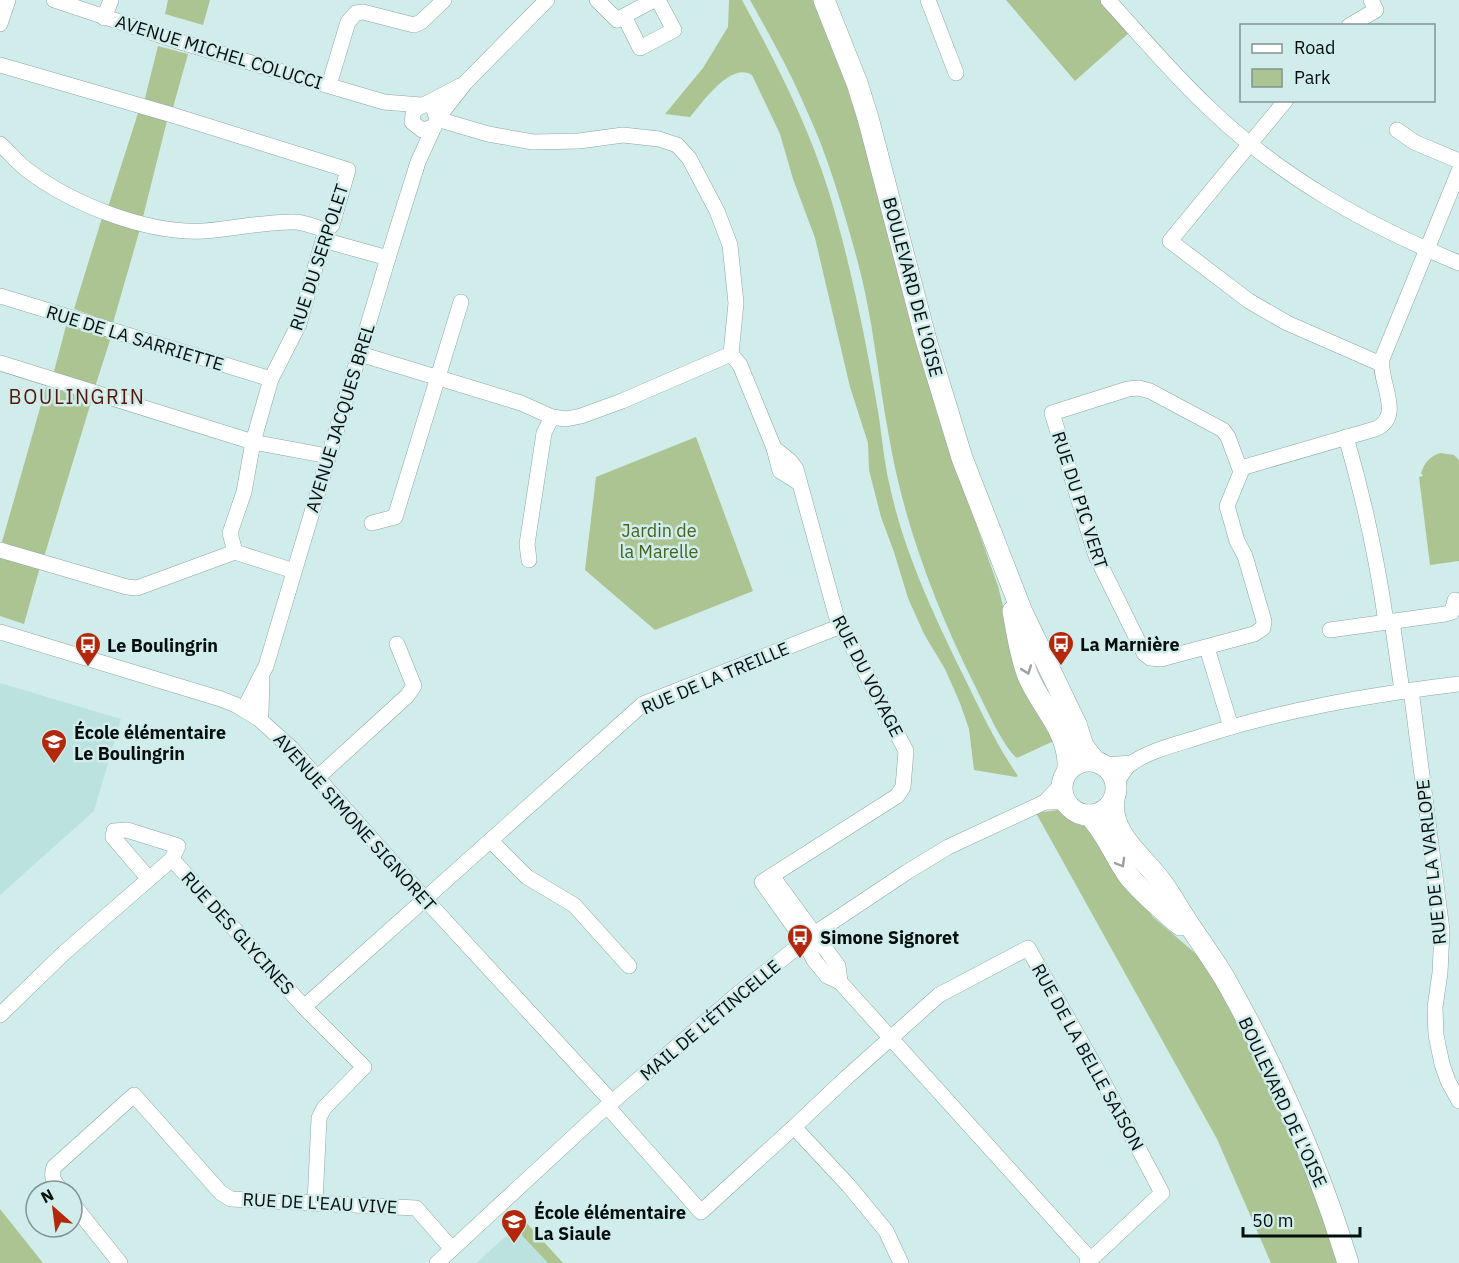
<svg xmlns="http://www.w3.org/2000/svg" width="1459" height="1263" font-family="'IBM Plex Sans',sans-serif">
	<style>
		.built { fill: #bce2e0 }
		.green { fill: #acc491 }
		.lines { fill: none; stroke-linecap: round; stroke-linejoin: round }
		.minor-casing { stroke: #8ba5a4; stroke-width: 16 }
		.secondary-casing { stroke: #8ba5a4; stroke-width: 22 }
		.minor { stroke: #fff; stroke-width: 15 }
		.secondary { stroke: #fff; stroke-width: 21 }
		.oneway { stroke: #9b9f9f }
		.labels { text-anchor: middle; dominant-baseline: central; stroke-width: 5; stroke-linejoin: round; paint-order: stroke }
		.street-label { font-size: 18px; fill: #050e0e; stroke: #d1edeb }
		.park-label { font-size: 18px; fill: #46621e; stroke: #d1edeb }
		.poi-label { font-size: 18px; font-weight: bold; fill: #050e0e; stroke: #d1edeb; text-anchor: start }
		.neighbourhood-label { font-size: 20px; letter-spacing: 1.5px; fill: #58160a; stroke: #d1edeb }
	</style>
	<rect width="100%" height="100%" fill="#d1edeb"/>
	<!-- built -->
	<g class="built">
		<polygon points="0,683 121,719 94,811 0,895"/>
		<polygon points="515,1228 548,1263 476,1263"/>
	</g>
	<!-- green -->
	<g class="green">
		<polygon points="168,0 210,0 203,25 165,14"/>
		<path d="M 729,0 L 742,0 C 775,61 807,122 828,189 C 850,261 865,336 878,411 C 882,436 884,462 890,487 C 905,556 937,622 968,685 C 983,716 998,747 1018,776 L 1016,777 L 974,770 L 969,729 L 960,703 L 945,669 L 924,634 L 908,598 L 894,552 L 881,517 L 869,470 L 868,443 L 850,387 L 815,238 L 793,179 L 780,134 L 752,75 C 731,61 702,103 690,117 L 665,114 L 703,68 L 728,27 Z"/>
		<path d="M 750,0 L 815,0 L 854,103 L 936,411 L 998,586 L 1013,645 L 1058,739 L 1017,758 C 1002,746 984,703 974,684 C 935,605 904,524 889,437 C 878,378 873,317 857,259 C 843,208 828,156 806,109 C 790,71 770,36 750,0 Z"/>
		<polygon points="1006,0 1102,0 1130,32 1075,81"/>
		<polygon points="158,46 188,54 172,111 144,102"/>
		<polygon points="139,110 168,117 143,217 108,207"/>
		<polygon points="102,218 140,229 113,323 74,309"/>
		<polygon points="66,326 111,337 95,387 53,375"/>
		<polygon points="46,387 92,399 44,557 2,542"/>
		<polygon points="696,437 753,591 655,630 585,570 596,477"/>
		<path d="M 1440,453 L 1454,455 L 1459,460 L 1459,561 L 1430,565 L 1419,477 L 1423,476 L 1421,473 C 1425,462 1429,457 1440,453 Z"/>
		<polygon points="0,555 40,567 24,624 0,616"/>
		<polygon points="1058,810 1076,823 1093,829 1115,867 1153,917 1202,959 1244,1032 1279,1103 1317,1199 1337,1263 1271,1263 1217,1139 1036,813"/>
		<polygon points="0,1209 43,1263 0,1263"/>
		<polygon points="524,1220 563,1263 548,1263 515,1228"/>
	</g>
	<g class="lines">
		<defs>
			<g id="minor">
				<polyline points="54,0 174,40 384,102 421,105"/>
				<polyline points="547,0 465,83 437,119 488,134 533,142 579,141 623,135 659,139 677,145 689,158 717,211 730,245 736,303 731,354 740,365 774,448 780,471 799,483"/>
				<polyline points="597,0 617,20 624,16"/>
				<polyline points="654,0 624,16 640,48 674,30 658,0"/>
				<polyline points="928,0 956,73"/>
				<path d="M 1108,0 C 1141,36 1173,74 1208,107 C 1280,177 1367,225 1459,263"/>
				<polyline points="104,18 111,0"/>
				<polyline points="0,24 8,0"/>
				<polyline points="1349,26 1376,10 1371,0"/>
				<polyline points="0,65 169,114 348,170 332,225 326,230 299,324 271,379 253,442 244,492 230,533 235,552"/>
				<polyline points="329,85 348,22 356,13 363,12 414,25 421,22 444,0"/>
				<polyline points="1286,100 1170,241 1249,301 1287,323 1381,364"/>
				<polyline points="425,104 433,107 437,119 434,127 422,130 412,122 414,110 460,86"/>
				<polyline points="1397,130 1414,142 1459,161"/>
				<path d="M 0,144 C 9,152 17,162 26,169 C 71,204 147,234 204,231 C 233,229 267,221 295,222 C 305,222 316,228 326,230"/>
				<polyline points="323,240 388,258"/>
				<polyline points="0,296 271,379"/>
				<polyline points="360,354 521,403 552,417"/>
				<polyline points="0,363 253,442 328,456"/>
				<polygon points="1139,388 1150,391 1223,430 1228,437 1241,472 1227,506 1237,541 1245,556 1264,621 1263,628 1254,634 1161,659 1150,658 1144,653 1096,556 1052,413 1128,389"/>
				<path d="M 1346,437 C 1364,499 1377,559 1386,622"/>
				<path d="M 1241,468 L 1375,429 C 1405,417 1378,381 1382,359 L 1459,171"/>
				<polyline points="372,523 395,517 461,302"/>
				<polyline points="0,550 127,587 137,588 235,552 294,571"/>
				<polyline points="529,560 527,544 544,433 552,417 566,419 581,416 622,401 731,354"/>
				<polyline points="1392,621 1402,691"/>
				<polyline points="1330,630 1445,614 1452,612 1455,600"/>
				<polyline points="0,632 221,699 236,705 259,719 291,748 426,900 612,1102"/>
				<polyline points="1207,648 1231,727"/>
				<polyline points="1411,690 1442,930 1440,973 1435,1007 1436,1035 1442,1064 1448,1081 1459,1101"/>
				<polyline points="244,709 266,666 388,258 418,162 434,127"/>
				<polyline points="259,719 261,713 262,678"/>
				<polyline points="1104,765 1132,763"/>
				<polyline points="317,778 407,696 414,686 397,644"/>
				<path d="M 1116,784 C 1120,777 1123,771 1129,765 C 1146,752 1173,745 1193,739 C 1280,710 1369,695 1459,684"/>
				<polyline points="1045,802 1059,802 1068,805"/>
				<polyline points="491,841 527,877 574,905 629,966"/>
				<polyline points="172,859 304,1007 364,1067 324,1108 319,1118 315,1204"/>
				<polyline points="772,876 838,966 840,982 827,976 814,960 804,941 762,882 897,796 903,787 906,751 836,615 796,469 790,461 774,448"/>
				<polyline points="840,982 1091,1260"/>
				<polyline points="304,1007 643,704 841,626"/>
				<polyline points="0,1015 65,952 172,859 178,846 127,830 114,831 113,837 149,879"/>
				<polyline points="607,1106 701,1212 794,1127 849,1186 886,1231 901,1263"/>
				<polyline points="794,1127 846,1078 939,995 1028,948 1097,1070 1162,1193 1087,1263"/>
				<path d="M 62,1191 C 55,1183 50,1178 54,1167 L 134,1095 L 221,1193 L 231,1199 L 416,1208 L 452,1249"/>
				<polyline points="72,1203 120,1263"/>
				<polyline points="437,1263 597,1115 739,993 814,934 907,872 948,847 1045,802 1062,784"/>
			</g>
			<g id="secondary">
				<polyline points="824,0 857,83 868,118 926,340 962,458 1022,612 1076,724 1083,746 1094,760"/>
				<path d="M 1013,611 C 1017,633 1020,655 1028,676 C 1042,709 1070,731 1068,770"/>
				<circle cx="1089" cy="788" r="27"/>
				<path d="M 1114,800 C 1109,833 1143,857 1160,880 C 1165,886 1169,893 1173,899 C 1189,927 1209,952 1225,979 C 1276,1069 1318,1164 1348,1263"/>
				<path d="M 1089,815 C 1106,832 1114,855 1128,875 C 1143,894 1162,909 1180,925"/>
			</g>
		</defs>
		<!-- minor casing -->
		<use href="#minor" class="minor-casing"/>
		<!-- secondary casing -->
		<use href="#secondary" class="secondary-casing"/>
		<!-- minor -->
		<use href="#minor" class="minor"/>
		<!-- secondary -->
		<use href="#secondary" class="secondary"/>
	</g>
	<!-- one-way arrows -->
	<defs><path id="oneway-chevron" d="M-2-3.5L2.5 0L-2 3.5" fill="none" stroke-width="1.6" stroke-linecap="round" stroke-linejoin="round" transform="scale(1.5)"/></defs>
	<g class="oneway">
		<use href="#oneway-chevron" transform="translate(1027 670) rotate(70)"/>
		<use href="#oneway-chevron" transform="translate(1121 863) rotate(60)"/>
	</g>
	<!-- icons -->
	<defs>
		<symbol id="bus-pin" viewBox="-11 -11 22 30"><path d="M0 17L-7.5 6A9.5 9.5 0 1 1 7.5 6Z" fill="#b3270b" stroke="#d1edeb"/><path d="M-5-6H5V4H4V6H2V4H-2V6H-4V4H-5ZM-3.5-4V0h7V-4ZM-3.5 1.2v1.5H-2V1.2ZM2 1.2v1.5H3.5V1.2Z" fill="#fff"/></symbol>
		<symbol id="school-pin" viewBox="-11 -11 22 30"><path d="M0 17L-7.5 6A9.5 9.5 0 1 1 7.5 6Z" fill="#b3270b" stroke="#d1edeb"/><path d="M0-5L7-2L0 1L-7-2ZM-4 1L0 2.5L4 1V4Q0 6-4 4Z" fill="#fff"/></symbol>
	</defs>
	<g fill-rule="evenodd">
		<use href="#bus-pin" x="1046" y="629" width="30" height="40"/>
		<use href="#bus-pin" x="73" y="630" width="30" height="40"/>
		<use href="#school-pin" x="39" y="727" width="30" height="40"/>
		<use href="#bus-pin" x="785" y="922" width="30" height="40"/>
		<use href="#school-pin" x="499" y="1207" width="30" height="40"/>
	</g>
	<g class="labels">
		<!-- street labels -->
		<g class="street-label">
			<text transform="translate(219 52) rotate(17)">AVENUE MICHEL COLUCCI</text>
			<text transform="translate(319 257) rotate(-72)">RUE DU SERPOLET</text>
			<text transform="translate(913 287) rotate(75)">BOULEVARD DE L'OISE</text>
			<text transform="translate(135 338) rotate(17)">RUE DE LA SARRIETTE</text>
			<text transform="translate(340 418) rotate(-73)">AVENUE JACQUES BREL</text>
			<text transform="translate(1080 500) rotate(72)">RUE DU PIC VERT</text>
			<text transform="translate(868 676) rotate(63)">RUE DU VOYAGE</text>
			<text transform="translate(715 678) rotate(-23)">RUE DE LA TREILLE</text>
			<text transform="translate(355 822) rotate(48)">AVENUE SIMONE SIGNORET</text>
			<text transform="translate(1431 862) rotate(-96)">RUE DE LA VARLOPE</text>
			<text transform="translate(238 933) rotate(48)">RUE DES GLYCINES</text>
			<text transform="translate(710 1020) rotate(-40)">MAIL DE L'ÉTINCELLE</text>
			<text transform="translate(1088 1057) rotate(61)">RUE DE LA BELLE SAISON</text>
			<text transform="translate(1283 1102) rotate(65)">BOULEVARD DE L'OISE</text>
			<text transform="translate(320 1203) rotate(3)">RUE DE L'EAU VIVE</text>
		</g>
		<!-- park labels -->
		<g class="park-label">
			<text x="659" y="530">Jardin de<tspan x="659" dy="21">la Marelle</tspan></text>
		</g>
		<!-- poi labels -->
		<g class="poi-label">
			<text x="1080" y="644">La Marnière</text>
			<text x="107" y="645">Le Boulingrin</text>
			<text x="74" y="732">École élémentaire<tspan x="74" dy="21">Le Boulingrin</tspan></text>
			<text x="820" y="937">Simone Signoret</text>
			<text x="534" y="1212">École élémentaire<tspan x="534" dy="21">La Siaule</tspan></text>
		</g>
		<!-- neighbourhood labels -->
		<g class="neighbourhood-label">
			<text x="77" y="396">BOULINGRIN</text>
		</g>
	</g>
	<!-- legend -->
	<rect x="1240" y="24" width="195" height="78" fill="#d1edeb" stroke="#7f9493" stroke-width="1.5"/>
	<rect x="1252" y="44" width="30" height="9" fill="#ffffff" stroke="#7f9493" stroke-width="1.5"/>
	<text x="1294" y="54" font-size="18" fill="#050e0e">Road</text>
	<rect x="1252" y="69" width="30" height="18" fill="#acc491" stroke="#7f9493" stroke-width="1.5"/>
	<text x="1294" y="84" font-size="18" fill="#050e0e">Park</text>
	<!-- north arrow -->
	<g transform="translate(54 1209) rotate(332)"><circle r="28" fill="#d1edeb" stroke="#7f9493" stroke-width="1.5"/>
	<path d="M0-4.5L10 22L0 15L-10 22Z" fill="#b3270b"/>
	<text y="-9" font-size="16" font-weight="bold" text-anchor="middle" fill="#050e0e">N</text>
	</g>
	<!-- scale -->
	<path d="M1243 1227v9h117v-9" fill="none" stroke="#050e0e" stroke-width="3"/>
	<text x="1252" y="1227" font-size="18" fill="#050e0e" stroke="#d1edeb" stroke-width="4.5" paint-order="stroke">50 m</text>
</svg>
